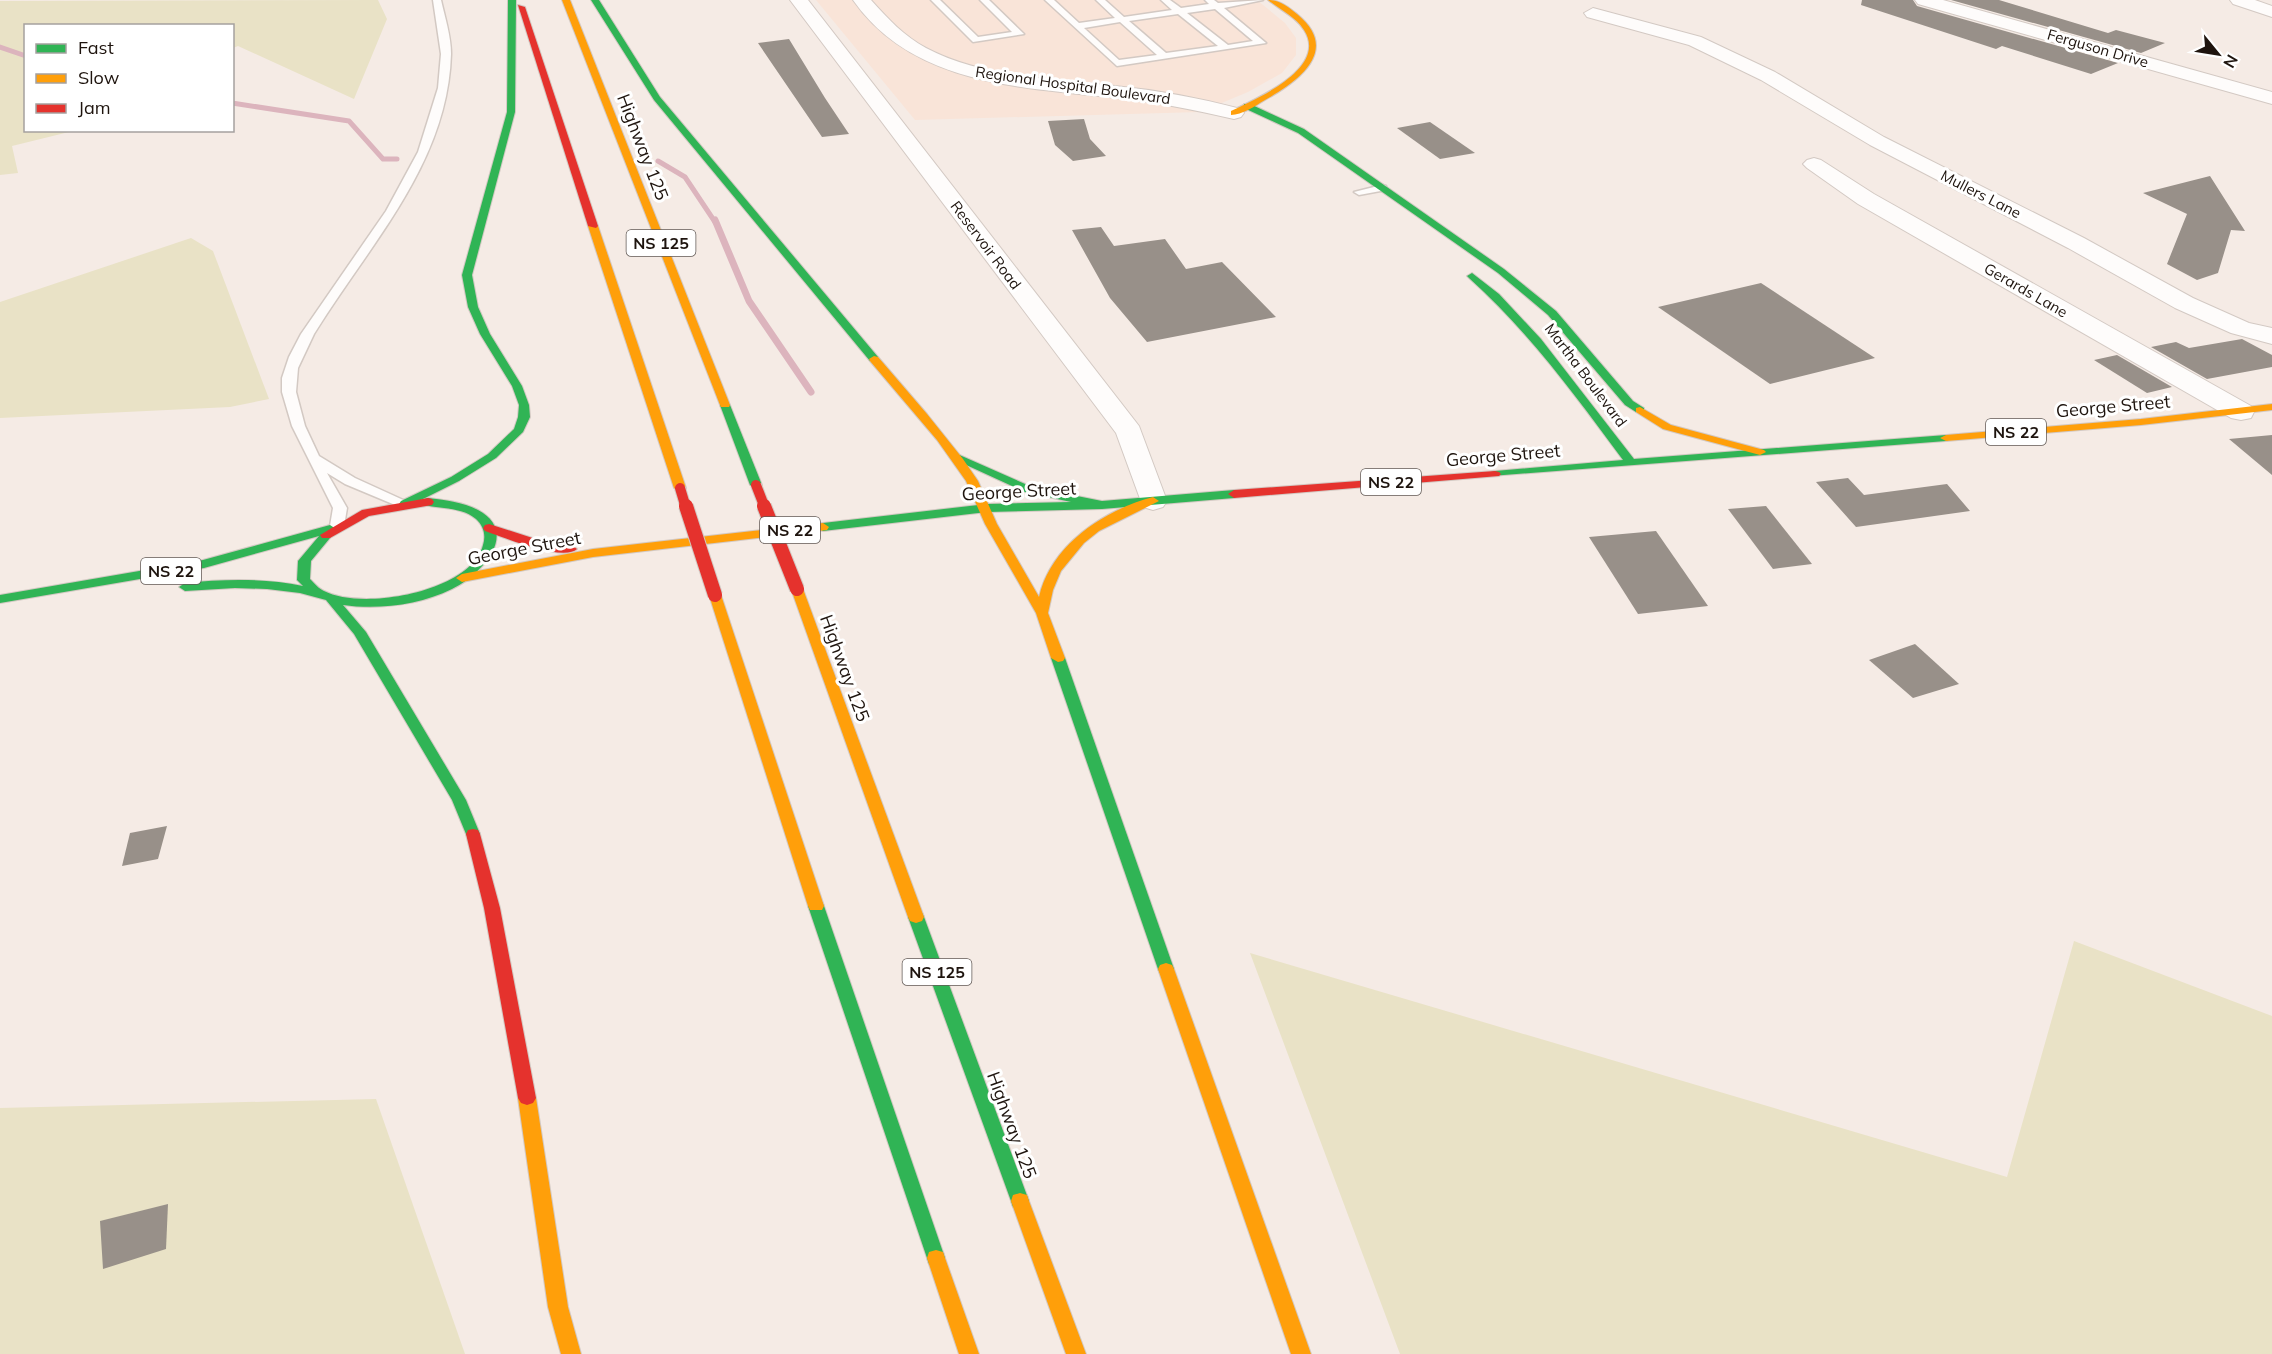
<svg xmlns="http://www.w3.org/2000/svg" width="2272" height="1354" font-family="Mulish,sans-serif">
	<style>
		.built { fill: #f9e4d8 }
		.green { fill: #e9e2c6 }
		.lines { fill: none; stroke-linecap: round; stroke-linejoin: round }
		.stream-far1 { stroke: #dcb4bd; stroke-width: 5 }
		.stream { stroke: #dcb4bd; stroke-width: 7 }
		.building { fill: #989089 }
		.lane-casing { stroke: #d3c9c3; stroke-width: 3 }
		.street-casing { stroke: #d3c9c3; stroke-width: 2 }
		.fast-casing { stroke: #d3c9c3; stroke-width: 2 }
		.slow-casing { stroke: #d3c9c3; stroke-width: 2 }
		.jam-casing { stroke: #d3c9c3; stroke-width: 2 }
		.lane { fill: #fefcfb; fill-rule: evenodd }
		.street { fill: #fefcfb; fill-rule: evenodd }
		.fast { fill: #30b455; fill-rule: evenodd }
		.slow { fill: #ff9f0a; fill-rule: evenodd }
		.jam { fill: #e5322d; fill-rule: evenodd }
		.jam-bridge-far1-casing { stroke: #d3c9c3; stroke-width: 12; stroke-linecap: butt }
		.jam-bridge-casing { stroke: #d3c9c3; stroke-width: 16; stroke-linecap: butt }
		.jam-bridge-far1 { stroke: #e5322d; stroke-width: 10 }
		.jam-bridge { stroke: #e5322d; stroke-width: 14 }
		.labels { text-anchor: middle; dominant-baseline: central; stroke-width: 6; stroke-linejoin: round; paint-order: stroke }
		.far-street-label { font-size: 15px; fill: #1e140e; stroke: #fff }
		.shield { fill: #fff; stroke: #625a56; stroke-width: 1.5 }
		.shield-label { font-size: 16px; font-weight: bold; fill: #1e140e }
		.street-label { font-size: 18px; fill: #1e140e; stroke: #fff }
	</style>
	<rect width="100%" height="100%" fill="#f5ebe5"/>
	<!-- built -->
	<polygon class="built" points="816,0 1257,0 1285,23 1296,38 1296,55 1282,73 1248,92 1200,112 915,120"/>
	<!-- green -->
	<g class="green">
		<polygon points="378,0 387,19 354,99 238,46 233,48 232,26 26,26 26,130 73,131 12,146 18,173 0,175 0,1"/>
		<polygon points="191,238 213,251 269,399 230,407 0,418 0,302"/>
		<polygon points="2074,941 2272,1016 2272,1354 1400,1354 1250,953 2007,1177"/>
		<polygon points="376,1099 465,1354 0,1354 0,1108"/>
	</g>
	<g class="lines">
		<!-- stream-far1 -->
		<g class="stream-far1">
			<polyline points="0,47 26,56"/>
			<polyline points="232,103 349,121 383,159 397,159"/>
			<polyline points="658,161 685,177 715,222"/>
		</g>
		<!-- stream -->
		<polyline class="stream" points="715,220 749,301 811,392"/>
	</g>
	<!-- building -->
	<g class="building">
		<polygon points="1862,0 1913,0 1917,6 2118,63 2091,74 2002,46 1996,49 1861,5"/>
		<polygon points="1951,0 1999,0 2108,33 2116,30 2165,43 2141,53"/>
		<polygon points="789,39 825,98 849,134 822,137 758,43"/>
		<polygon points="1084,119 1090,139 1106,156 1073,161 1055,145 1048,121"/>
		<polygon points="1430,122 1475,153 1440,159 1397,128"/>
		<polygon points="2210,176 2245,231 2231,230 2218,273 2197,280 2167,264 2187,214 2143,193"/>
		<polygon points="1101,227 1114,246 1165,239 1186,269 1222,262 1276,317 1147,342 1110,298 1072,230"/>
		<polygon points="1761,283 1875,358 1770,384 1658,307"/>
		<polygon points="2242,339 2272,355 2272,367 2207,379 2151,347 2176,342 2189,348"/>
		<polygon points="2117,355 2172,387 2147,393 2094,360"/>
		<polygon points="2272,435 2272,475 2229,439"/>
		<polygon points="1848,478 1864,495 1947,484 1970,511 1856,527 1816,482"/>
		<polygon points="1766,506 1812,564 1773,569 1728,509"/>
		<polygon points="1656,531 1708,606 1638,614 1589,537"/>
		<polygon points="1915,644 1959,684 1913,698 1869,660"/>
		<polygon points="167,826 158,859 122,866 130,833"/>
		<polygon points="168,1204 166,1249 103,1269 100,1221"/>
	</g>
	<g class="lines">
		<defs>
			<g id="lane">
				<path d="M 433,0 L 441,0 C 445,18 451,36 451,54 C 448,164 368,246 314,334 L 298,368 L 296,392 L 305,426 L 319,456 L 355,478 L 412,504 L 405,508 L 400,507 L 345,484 L 327,473 L 347,508 L 344,526 L 337,530 L 330,526 L 333,508 L 292,426 L 282,392 L 282,378 L 289,357 L 301,334 L 386,211 L 418,152 L 438,88 L 441,54 Z"/>
				<polygon points="931,0 940,0 978,37 1012,32 980,0 989,0 1024,34 973,42"/>
				<path d="M 1045,0 L 1054,0 L 1079,23 L 1115,18 L 1096,0 L 1105,0 L 1124,17 L 1172,10 L 1161,0 L 1170,0 L 1181,8 L 1209,4 L 1205,0 L 1214,0 L 1218,3 L 1263,0 L 1224,8 L 1266,43 L 1117,66 ZM 1215,9 L 1253,41 L 1228,45 L 1187,13 ZM 1178,14 L 1218,46 L 1166,53 L 1129,21 ZM 1120,22 L 1157,55 L 1119,60 L 1084,28 Z"/>
				<polygon points="1382,185 1386,186 1386,190 1359,195 1354,192"/>
			</g>
			<g id="street">
				<polygon points="790,0 808,0 1139,426 1167,501 1163,507 1153,510 1143,507 1116,433"/>
				<path d="M 853,0 L 871,0 C 888,19 904,36 926,48 C 983,78 1053,79 1115,86 C 1157,90 1199,98 1241,109 L 1244,113 L 1241,117 L 1234,119 C 1195,110 1157,102 1117,98 C 1023,87 913,86 853,0 Z"/>
				<polygon points="1915,0 1943,0 2272,92 2272,104 1918,4"/>
				<polygon points="2230,0 2255,0 2272,6 2272,17 2233,4"/>
				<polygon points="1593,8 1701,37 1775,72 1884,137 2084,238 2193,298 2249,323 2272,328 2272,344 2231,333 2175,308 2068,248 1870,145 1761,80 1689,45 1587,17 1584,13"/>
				<polygon points="1814,158 1821,160 1874,194 2251,406 2254,412 2251,418 2241,420 2231,418 1858,204 1807,168 1803,164 1807,160"/>
			</g>
			<g id="fast">
				<polygon points="508,0 516,0 515,112 472,275 478,307 490,334 522,386 529,405 530,417 523,432 496,458 459,481 405,508 399,504 401,501 451,477 488,454 514,429 518,417 519,405 512,386 480,334 468,307 462,275 507,112"/>
				<polygon points="591,0 599,0 660,97 878,357 878,361 870,361 654,100"/>
				<polygon points="1244,104 1250,104 1304,129 1504,269 1556,311 1633,401 1644,408 1644,412 1636,412 1625,405 1548,315 1498,273 1298,133 1244,108"/>
				<path d="M 1472,273 L 1499,294 L 1541,339 L 1634,459 L 1946,435 L 1952,438 L 1946,441 L 1491,476 L 1489,474 L 1491,472 L 1495,471 L 1623,460 C 1575,395 1529,332 1469,278 L 1467,276 Z"/>
				<polygon points="725,402 730,405 762,485 760,487 756,489 750,485 720,405"/>
				<polygon points="955,453 1032,487 1102,501 1234,490 1240,494 1234,498 1102,509 987,512 823,531 817,527 823,523 987,504 1071,502 1025,492 951,458 951,454"/>
				<path d="M 428,498 C 444,500 463,502 478,510 C 521,533 480,576 452,589 C 420,605 378,610 343,605 L 366,632 L 466,800 L 480,834 L 478,838 L 468,838 L 466,834 L 452,800 L 354,634 L 326,600 L 300,593 L 267,589 L 235,588 L 185,591 L 179,587 L 185,583 C 224,579 264,578 303,586 L 297,580 L 298,561 L 319,536 L 204,568 L 0,603 L 0,595 L 203,560 L 330,525 L 336,529 L 330,533 L 332,535 L 330,538 L 311,561 L 310,579 C 314,583 319,589 324,591 C 362,611 471,592 483,545 C 486,536 484,526 476,519 C 462,507 441,509 424,505 L 422,502 L 424,499 Z"/>
				<polygon points="1058,654 1065,658 1174,969 1172,973 1166,975 1160,973 1158,969 1051,658"/>
				<polygon points="816,900 822,902 824,906 945,1258 943,1264 936,1266 929,1264 927,1258 808,906 810,902"/>
				<polygon points="916,911 922,913 924,917 1029,1201 1027,1207 1020,1209 1013,1207 1011,1201 908,917 910,913"/>
			</g>
			<g id="slow">
				<polygon points="562,0 570,0 730,405 729,407 721,407 720,405"/>
				<path d="M 1268,0 C 1280,0 1288,7 1297,14 C 1341,50 1299,81 1265,100 C 1255,106 1242,115 1231,115 L 1231,111 C 1256,99 1329,68 1304,30 C 1296,17 1280,10 1268,0 Z"/>
				<polygon points="590,224 598,226 686,488 684,490 680,492 674,488 588,226"/>
				<path d="M 874,356 L 878,357 L 927,414 L 963,459 L 978,481 L 997,524 L 1039,597 C 1051,545 1104,510 1153,497 L 1159,501 L 1099,531 L 1084,543 L 1061,571 L 1053,590 L 1048,613 L 1065,658 L 1063,661 L 1058,662 L 1051,658 L 1036,613 L 985,524 L 966,481 L 937,440 L 870,361 L 869,359 Z"/>
				<polygon points="2272,404 2272,410 2141,425 1946,441 1940,438 1946,435 2141,419"/>
				<polygon points="1640,407 1671,425 1764,450 1766,452 1760,455 1663,429 1636,412 1636,408"/>
				<polygon points="823,523 829,527 827,530 593,557 462,582 456,578 462,574 593,549"/>
				<polygon points="797,585 803,589 924,917 922,921 916,923 910,921 908,917 791,589"/>
				<polygon points="715,591 721,595 824,906 822,910 810,910 808,906 709,595"/>
				<polygon points="1166,963 1172,965 1174,969 1311,1354 1291,1354 1158,969 1160,965"/>
				<polygon points="527,1091 533,1093 536,1098 568,1307 581,1354 561,1354 548,1307 518,1098 521,1093"/>
				<polygon points="1020,1193 1027,1195 1029,1201 1086,1354 1066,1354 1011,1201 1013,1195"/>
				<polygon points="936,1250 943,1252 945,1258 979,1354 959,1354 927,1258 929,1252"/>
			</g>
			<g id="jam">
				<polygon points="518,5 525,7 598,226 596,228 588,226"/>
				<polygon points="1495,471 1499,472 1501,474 1499,476 1234,498 1228,494 1234,490"/>
				<polygon points="428,498 432,499 434,502 432,505 369,516 330,538 322,538 320,535 362,510"/>
				<path d="M 489,524 L 545,542 L 571,545 L 577,549 C 563,562 503,537 485,531 L 483,528 L 485,525 Z"/>
				<polygon points="473,829 478,830 480,834 500,908 536,1098 533,1103 527,1105 521,1103 518,1098 484,908 466,834 468,830"/>
			</g>
		</defs>
		<!-- lane casing -->
		<use href="#lane" class="lane-casing"/>
		<!-- street casing -->
		<use href="#street" class="street-casing"/>
		<!-- fast casing -->
		<use href="#fast" class="fast-casing"/>
		<!-- slow casing -->
		<use href="#slow" class="slow-casing"/>
		<!-- jam casing -->
		<use href="#jam" class="jam-casing"/>
		<!-- lane -->
		<use href="#lane" class="lane"/>
		<!-- street -->
		<use href="#street" class="street"/>
		<!-- fast -->
		<use href="#fast" class="fast"/>
		<!-- slow -->
		<use href="#slow" class="slow"/>
		<!-- jam -->
		<use href="#jam" class="jam"/>
		<defs>
			<g id="jam-bridge-far1">
				<polyline points="756,485 765,508"/>
				<polyline points="680,488 686,508"/>
			</g>
			<g id="jam-bridge">
				<polyline points="686,506 715,595"/>
				<polyline points="764,506 797,589"/>
			</g>
		</defs>
		<!-- jam-bridge-far1 casing -->
		<use href="#jam-bridge-far1" class="jam-bridge-far1-casing"/>
		<!-- jam-bridge casing -->
		<use href="#jam-bridge" class="jam-bridge-casing"/>
		<!-- jam-bridge-far1 -->
		<use href="#jam-bridge-far1" class="jam-bridge-far1"/>
		<!-- jam-bridge -->
		<use href="#jam-bridge" class="jam-bridge"/>
	</g>
	<g class="labels">
		<!-- far-street labels -->
		<g class="far-street-label">
			<text transform="translate(2098 48) rotate(16)">Ferguson Drive</text>
			<text transform="translate(1073 85) rotate(8)">Regional Hospital Boulevard</text>
			<text transform="translate(1981 194) rotate(27)">Mullers Lane</text>
			<text transform="translate(986 245) rotate(53)">Reservoir Road</text>
			<text transform="translate(2026 290) rotate(30)">Gerards Lane</text>
			<text transform="translate(1586 375) rotate(53)">Martha Boulevard</text>
		</g>
		<!-- shield labels -->
		<g class="shield">
			<rect x="626.5" y="230" width="69" height="26" rx="4.5"/>
			<rect x="1986" y="419" width="60" height="26" rx="4.5"/>
			<rect x="1361" y="469" width="60" height="26" rx="4.5"/>
			<rect x="760" y="517" width="60" height="26" rx="4.5"/>
			<rect x="141" y="558" width="60" height="26" rx="4.5"/>
			<rect x="902.5" y="959" width="69" height="26" rx="4.5"/>
		</g>
		<g class="shield-label">
			<text x="661" y="243">NS 125</text>
			<text x="2016" y="432">NS 22</text>
			<text x="1391" y="482">NS 22</text>
			<text x="790" y="530">NS 22</text>
			<text x="171" y="571">NS 22</text>
			<text x="937" y="972">NS 125</text>
		</g>
		<!-- street labels -->
		<g class="street-label">
			<text transform="translate(643 147) rotate(69)">Highway 125</text>
			<text transform="translate(2113 406) rotate(-5)">George Street</text>
			<text transform="translate(1503 455) rotate(-5)">George Street</text>
			<text transform="translate(1019 491) rotate(-3)">George Street</text>
			<text transform="translate(524 548) rotate(-11)">George Street</text>
			<text transform="translate(845 668) rotate(70)">Highway 125</text>
			<text transform="translate(1012 1125) rotate(70)">Highway 125</text>
		</g>
	</g>
	<!-- legend -->
	<rect x="24" y="24" width="210" height="108" fill="#ffffff" stroke="#a5a19f" stroke-width="1.5"/>
	<rect x="36" y="44" width="30" height="9" fill="#30b455" stroke="#a5a19f" stroke-width="1.5"/>
	<text x="78" y="54" font-size="18" fill="#1e140e">Fast</text>
	<rect x="36" y="74" width="30" height="9" fill="#ff9f0a" stroke="#a5a19f" stroke-width="1.5"/>
	<text x="78" y="84" font-size="18" fill="#1e140e">Slow</text>
	<rect x="36" y="104" width="30" height="9" fill="#e5322d" stroke="#a5a19f" stroke-width="1.5"/>
	<text x="78" y="114" font-size="18" fill="#1e140e">Jam</text>
	<!-- north arrow -->
	<g transform="translate(2218 54) rotate(120)" stroke="#ffffff" stroke-width="4.5" paint-order="stroke">
	<path d="M0-4.5L10 22L0 15L-10 22Z" fill="#1e140e"/>
	<text y="-9" font-size="16" font-weight="bold" text-anchor="middle" fill="#1e140e">N</text>
	</g>
</svg>
